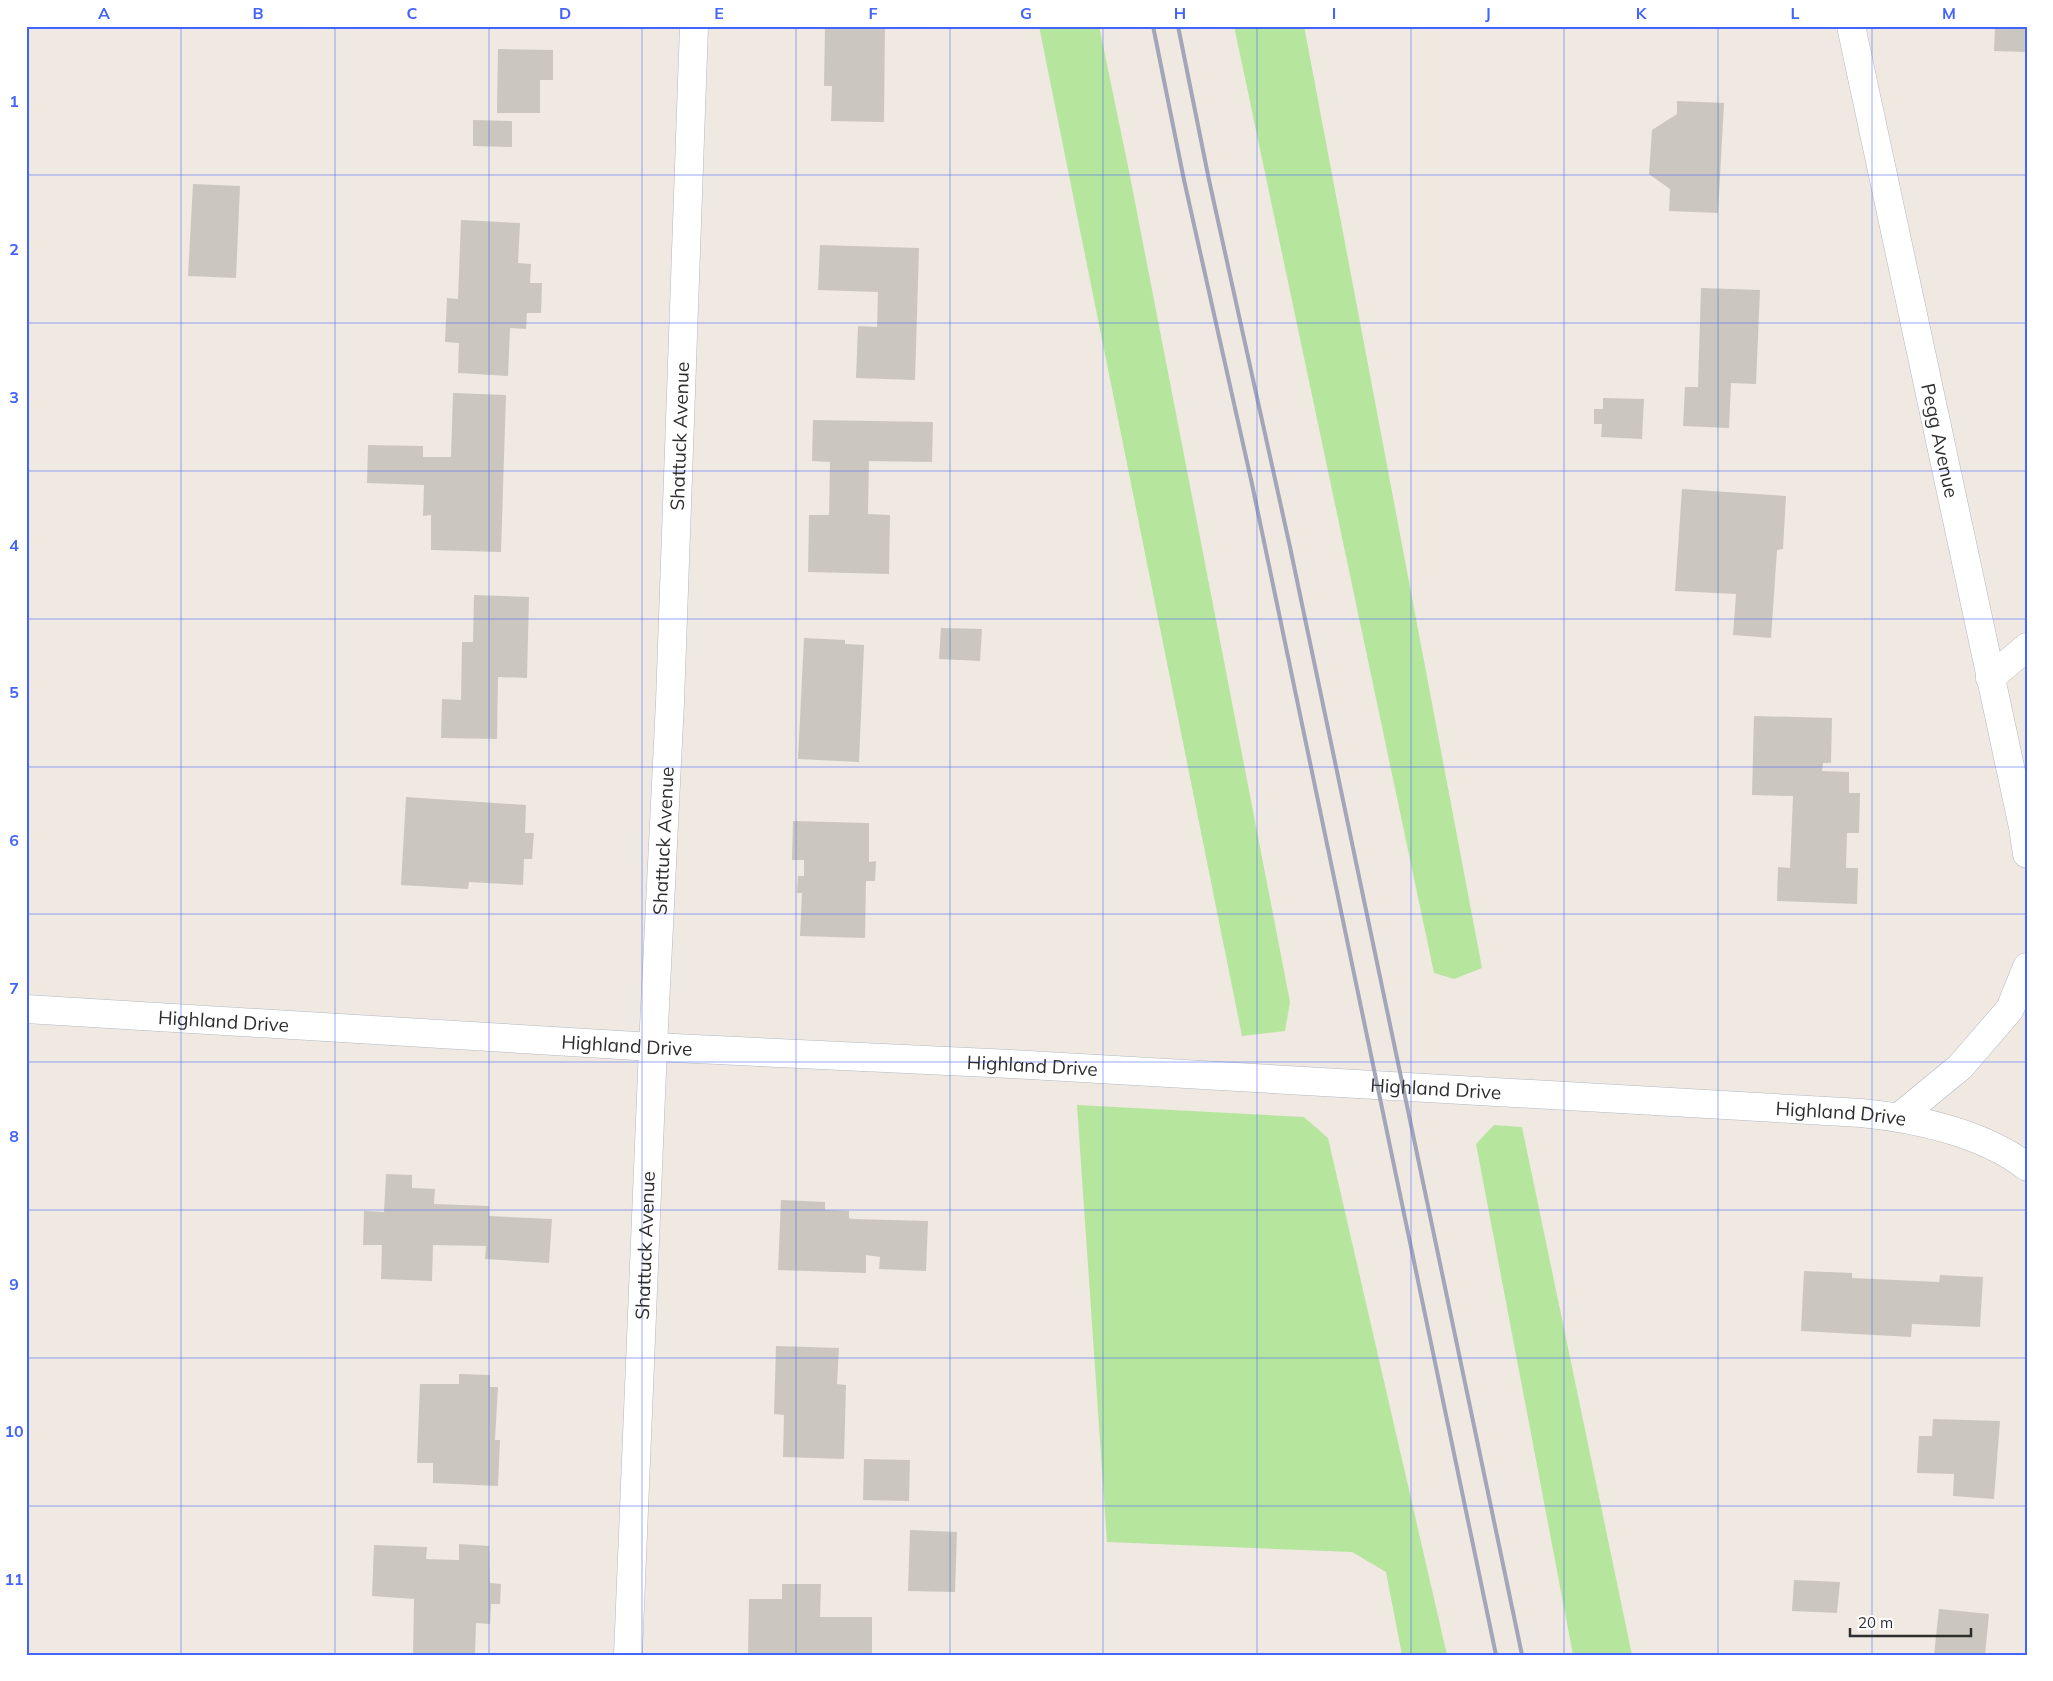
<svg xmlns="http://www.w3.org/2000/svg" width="2053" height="1681" font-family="Mulish,sans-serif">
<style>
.green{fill:#b6e59e}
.building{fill:#cbc7bf}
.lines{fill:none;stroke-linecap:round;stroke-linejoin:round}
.street-casing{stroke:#b4b7c1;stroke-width:29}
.secondary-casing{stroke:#b4b7c1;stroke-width:29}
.street{stroke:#fff;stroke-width:28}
.secondary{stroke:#fff;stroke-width:28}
.rail{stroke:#a3a6b8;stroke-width:4}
.grid{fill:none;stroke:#4264fb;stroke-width:1;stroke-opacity:0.55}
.labels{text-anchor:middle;stroke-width:4;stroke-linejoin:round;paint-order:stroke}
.street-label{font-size:19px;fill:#2e2e2e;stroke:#fff}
.neatline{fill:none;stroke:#4264fb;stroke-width:2}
.grid-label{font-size:16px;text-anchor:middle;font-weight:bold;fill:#4264fb}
</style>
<rect width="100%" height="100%" fill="#efe9e1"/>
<path class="green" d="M1039 26H1099L1129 171 1290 1002 1285 1031 1242 1036Z
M1234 26H1304L1482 968 1454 979 1434 973Z
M1077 1105 1304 1117 1328 1138 1447 1655H1402L1386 1572 1352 1552 1107 1542Z
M1494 1125 1522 1127 1632 1655H1573L1476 1144Z"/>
<path class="building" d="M825 26H885L884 122 831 121 832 86H824Z
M1995 26H2027V52L1994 51Z
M498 49 553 50V80H540V113H497Z
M1677 101 1724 103 1718 213 1669 211 1670 189 1649 174 1652 130 1677 114Z
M473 120 512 121V147L473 146Z
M193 184 240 186 236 278 188 276Z
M461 220 520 223 518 263 531 264 530 283H542L541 313H527L526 329 510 328 508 376 458 373 459 343 445 342 447 298 458 299Z
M820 245 919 248 915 380 856 378 858 326 877 327 878 292 818 290Z
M1701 288 1760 290 1756 384 1731 383 1729 428 1683 426 1685 387H1698Z
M453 393 506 395 501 552 431 550V515L423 516 424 485 367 483 368 445 423 446V457H451Z
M1603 398 1644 399 1642 439 1601 437 1602 424H1594V409H1603Z
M813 420 933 422 932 462 869 461 868 514 890 515 889 574 808 572 809 515H829L830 462 812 461Z
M1682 489 1786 496 1783 549 1777 550 1771 638 1733 635 1736 594 1675 591Z
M474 595 529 597 527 678 498 677 497 739 441 738 442 699 461 700 462 642H473Z
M941 628 982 629 980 661 939 659Z
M804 638 845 640V644L864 645 859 762 798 759Z
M1754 716 1832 718 1831 763H1823L1822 771 1849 772V793H1860L1859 833H1847L1846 868H1858L1857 904 1777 901 1778 867 1790 868 1793 796 1752 795Z
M406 797 526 805 525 833H534L532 859H524L523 885 469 882 468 889 401 885Z
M793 821 869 823V862L876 861 875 881H866L865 938 800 936 802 893H797L798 876H804V860H792Z
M386 1174 412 1175V1188L435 1189 434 1204 489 1206V1216L552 1219 549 1263 485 1259 486 1246 433 1245 432 1281 381 1279 382 1245H363L364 1211 384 1212Z
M781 1200 825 1202V1210L849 1211V1218L853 1219 928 1221 926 1271 879 1269 880 1257 866 1255V1273L778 1270Z
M1804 1271 1852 1273V1278L1939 1282 1940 1275 1983 1277 1980 1327 1912 1324 1911 1337 1801 1331Z
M776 1346 839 1348 837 1384 846 1385 844 1459 783 1457 784 1415 774 1414Z
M459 1374 490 1375V1387H498L495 1440H500L498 1486 433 1483V1463H417L420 1384H459Z
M1933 1419 2000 1421 1994 1499 1953 1496 1954 1474 1917 1473 1919 1436H1932Z
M864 1459 910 1460 909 1501 863 1500Z
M910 1530 957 1532 955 1592 908 1591Z
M459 1544 489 1546 490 1583 501 1584 500 1604H491L490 1624 476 1623 475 1655H413L414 1599 372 1596 374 1545 427 1547 426 1559 459 1560Z
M1794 1580 1840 1582 1837 1613 1792 1611Z
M782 1584H821L820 1617H872V1655H748L749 1599H782Z
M1939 1609 1989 1614 1985 1655H1934Z"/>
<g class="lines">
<defs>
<g id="street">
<path id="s1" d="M1851 26 2023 827 2027 854"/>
<path d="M1990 678 2027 647"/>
<path d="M1899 1117 1960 1067 2010 1009 2027 967"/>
<path id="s2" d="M628 1655 653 1047 670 702 694 26"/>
</g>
<g id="secondary">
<path id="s3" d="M26 1009 653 1047 1011 1064 1861 1113C1914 1118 1984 1133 2027 1167"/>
</g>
</defs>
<use href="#street" class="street-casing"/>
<use href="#secondary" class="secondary-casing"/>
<use href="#street" class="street"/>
<use href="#secondary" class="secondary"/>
<path class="rail" d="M1153 26 1184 180 1252 484 1496 1655
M1178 26 1209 180 1290 547 1522 1655"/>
</g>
<path class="grid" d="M181 26V1655M335 26V1655M489 26V1655M642 26V1655M796 26V1655M950 26V1655M1103 26V1655M1257 26V1655M1411 26V1655M1564 26V1655M1718 26V1655M1872 26V1655M26 175H2027M26 323H2027M26 471H2027M26 619H2027M26 767H2027M26 914H2027M26 1062H2027M26 1210H2027M26 1358H2027M26 1506H2027"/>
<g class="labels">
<g class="street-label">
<text dy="7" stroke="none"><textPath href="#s2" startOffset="1220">Shattuck Avenue</textPath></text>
<text dy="7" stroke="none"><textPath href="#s1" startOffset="424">Pegg Avenue</textPath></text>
<text dy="7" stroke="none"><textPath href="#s2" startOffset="815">Shattuck Avenue</textPath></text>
<text dy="7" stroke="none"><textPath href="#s3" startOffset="198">Highland Drive</textPath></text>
<text dy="7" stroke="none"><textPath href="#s3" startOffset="602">Highland Drive</textPath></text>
<text dy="7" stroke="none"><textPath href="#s3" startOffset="1008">Highland Drive</textPath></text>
<text dy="7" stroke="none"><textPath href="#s3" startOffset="1412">Highland Drive</textPath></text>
<text dy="7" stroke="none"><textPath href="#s3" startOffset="1818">Highland Drive</textPath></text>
<text dy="7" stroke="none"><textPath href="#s2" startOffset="410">Shattuck Avenue</textPath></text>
</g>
</g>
<rect width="2053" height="1681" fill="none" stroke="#ffffff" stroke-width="55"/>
<path d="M1850 1628v8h121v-8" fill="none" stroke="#2e2e2e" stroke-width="2.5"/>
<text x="1858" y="1628" font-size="15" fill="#2e2e2e" stroke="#ffffff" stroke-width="4" paint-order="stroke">20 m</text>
<rect x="28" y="28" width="1998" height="1626" class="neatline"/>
<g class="grid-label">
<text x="104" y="19">A</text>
<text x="258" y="19">B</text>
<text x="412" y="19">C</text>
<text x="565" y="19">D</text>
<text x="719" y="19">E</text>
<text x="873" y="19">F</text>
<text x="1026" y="19">G</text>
<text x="1180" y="19">H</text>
<text x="1334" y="19">I</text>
<text x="1488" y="19">J</text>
<text x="1641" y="19">K</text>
<text x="1795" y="19">L</text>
<text x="1949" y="19">M</text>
<text x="14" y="107">1</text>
<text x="14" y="255">2</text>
<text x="14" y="403">3</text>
<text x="14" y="551">4</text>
<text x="14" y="698">5</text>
<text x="14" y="846">6</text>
<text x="14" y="994">7</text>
<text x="14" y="1142">8</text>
<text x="14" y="1290">9</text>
<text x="14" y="1437">10</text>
<text x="14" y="1585">11</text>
</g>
</svg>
